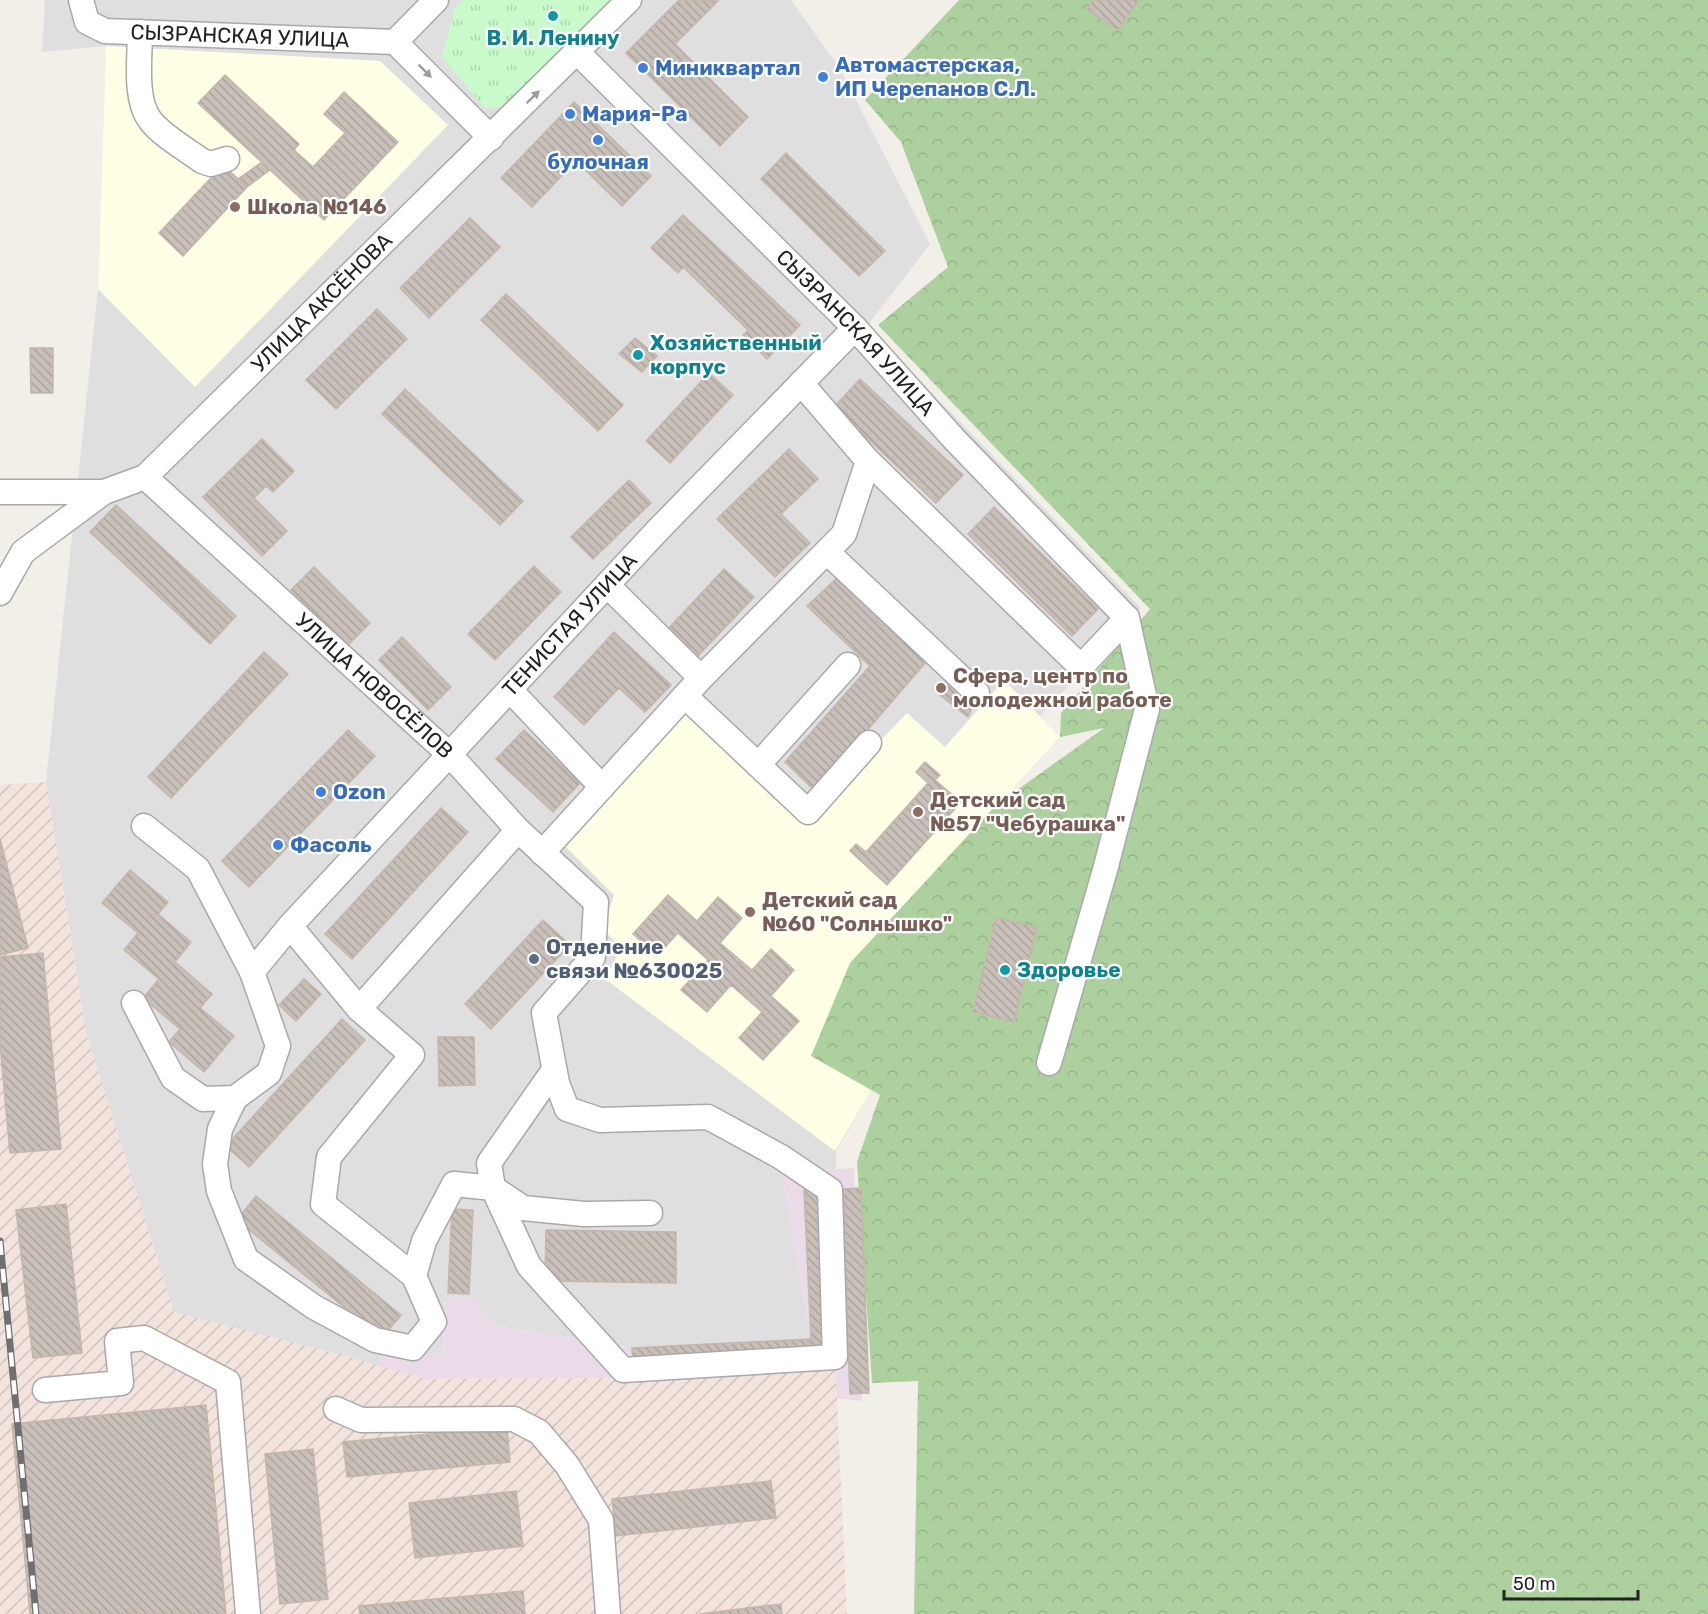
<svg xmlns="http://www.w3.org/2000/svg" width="1708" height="1614" font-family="Rubik,sans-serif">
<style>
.residential{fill:#e0dfdf}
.industrial{fill:#ebdbe8}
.education{fill:#ffffe5}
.military{fill:url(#military-furrows)}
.forest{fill:url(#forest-crowns)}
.park{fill:url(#park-tufts)}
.building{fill:url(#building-back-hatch);stroke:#c4b6ab;stroke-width:1.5}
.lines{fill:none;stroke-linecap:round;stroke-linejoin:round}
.minor-casing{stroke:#a9a9a9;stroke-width:27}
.minor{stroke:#fff;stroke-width:24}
.rail-casing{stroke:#707070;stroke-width:7}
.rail{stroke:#fff;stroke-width:4.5;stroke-dasharray:14;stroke-linecap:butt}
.oneway{fill:#9c9c9c}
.culture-dot{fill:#0f9aa8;stroke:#fff;stroke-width:2}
.shop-dot{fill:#3f7fe0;stroke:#fff;stroke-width:2}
.education-dot{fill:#8d6e63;stroke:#fff;stroke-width:2}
.service-dot{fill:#5c6f8a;stroke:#fff;stroke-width:2}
.labels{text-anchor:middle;stroke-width:4.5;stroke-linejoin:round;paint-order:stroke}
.street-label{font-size:21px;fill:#222;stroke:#fff}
.culture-label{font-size:21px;font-weight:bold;fill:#0d838f;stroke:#fff;text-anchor:start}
.shop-label{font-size:21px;font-weight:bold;fill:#366cbe;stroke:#fff;text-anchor:start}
.education-label{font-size:21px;font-weight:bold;fill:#785e54;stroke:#fff;text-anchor:start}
.service-label{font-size:21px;font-weight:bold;fill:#4e5e75;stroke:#fff;text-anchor:start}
</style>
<defs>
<pattern id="military-furrows" width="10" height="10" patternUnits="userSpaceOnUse" patternTransform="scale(1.5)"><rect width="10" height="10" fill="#f3e3dd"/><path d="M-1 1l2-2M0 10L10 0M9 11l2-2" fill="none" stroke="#d0c2bd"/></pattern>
<pattern id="forest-crowns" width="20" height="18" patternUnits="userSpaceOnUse" patternTransform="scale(1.5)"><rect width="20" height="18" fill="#add19e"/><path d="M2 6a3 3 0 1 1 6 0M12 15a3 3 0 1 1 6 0" fill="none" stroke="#95b388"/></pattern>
<pattern id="park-tufts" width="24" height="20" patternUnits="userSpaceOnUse" patternTransform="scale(1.5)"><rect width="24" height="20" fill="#c8facc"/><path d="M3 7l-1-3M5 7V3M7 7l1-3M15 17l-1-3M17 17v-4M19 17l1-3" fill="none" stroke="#acd6af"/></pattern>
<pattern id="building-back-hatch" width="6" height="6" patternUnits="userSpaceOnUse" patternTransform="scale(1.5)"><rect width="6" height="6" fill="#c7bfb8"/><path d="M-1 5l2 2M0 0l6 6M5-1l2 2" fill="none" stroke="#aba49e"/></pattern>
</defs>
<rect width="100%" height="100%" fill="#f2efe9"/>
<path class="residential" d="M45 0H791L839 67 930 244 867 326 1141 608 1040 716 1060 737 1013 788 1028 804 904 1037 836 1151V1169L782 1173 811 1339 632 1348 492 1325 474 1299 445 1298 443 1356 384 1349 377 1366 174 1312 86 1033 46 782 98 289 106 46 42 52Z"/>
<path class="industrial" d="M854 1168 862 1401 836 1398 835 1360 621 1378 424 1379 377 1366 384 1349 443 1355 445 1297 474 1299 492 1325 632 1348 811 1339 782 1173Z"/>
<path class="education" d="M106 46 380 61 448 125 195 387 98 289Z
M1004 680 1060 737 1013 788 1028 804 904 1037 835 1151 605 979 621 948 603 929 614 895 560 841 682 703 806 819 907 713 945 747Z"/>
<path class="military" d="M46 782 86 1033 174 1312 343 1355 424 1379 621 1378 835 1359 847 1614H0V785Z"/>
<path class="forest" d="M959 0H1708V1614H914L918 1381 872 1383 857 1162 880 1095 811 1056 850 963 996 805 1104 728 1060 737 1061 713 1150 609 878 325 948 267 901 142 865 100Z"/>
<path class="park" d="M463 0H615L508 107 485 108 442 57 455 8Z"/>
<path class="building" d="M679 0 718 1 675 44 748 117 720 146 626 53Z
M1093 0H1137L1138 1 1118 30 1087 9Z
M225 75 299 144 294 150 313 167 345 133 324 114 344 92 398 142 324 220 198 103Z
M574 102 651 176 622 206 576 161 532 207 501 178Z
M786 153 885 251 859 276 761 179Z
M262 162 270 170 247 187 238 179Z
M223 165 247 187 183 256 159 233Z
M683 215 800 325 767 359 743 335 748 330 683 267 678 273 651 248Z
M470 218 500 247 429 318 400 288Z
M506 294 623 405 598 431 481 320Z
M377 309 407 339 336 409 306 380Z
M635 338 657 356 642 372 619 354Z
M30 348H53V393H31Z
M709 373 733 395 670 463 646 441Z
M860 379 963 475 936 503 834 407Z
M405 389 523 501 500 525 382 414Z
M262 439 294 471 273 492 266 486 254 498 287 531 262 556 203 497Z
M789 449 818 479 781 514 810 543 775 577 717 519Z
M629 480 651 503 593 559 571 537Z
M116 505 236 616 210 644 90 532Z
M994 507 1098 609 1072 636 968 534Z
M534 566 561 592 495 660 468 634Z
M314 567 370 623 347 646 291 590Z
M724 569 754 597 696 658 666 631Z
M838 577 926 662 815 791 785 762 870 666 807 606Z
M614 632 671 685 645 712 619 688 584 725 554 697Z
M402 637 451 687 428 710 379 660Z
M264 652 288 674 171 798 148 777Z
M947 680 975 700 968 717 935 691Z
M348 730 375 756 249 887 222 861Z
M524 730 580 783 553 812 496 759Z
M925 762 940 775 935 780 961 802 887 885 850 851 856 844 866 852 928 783 916 772Z
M441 808 468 832 352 959 325 934Z
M0 839 28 948 0 955Z
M130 870 168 902 158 914 191 942 175 962 212 994 200 1008 234 1036 204 1072 169 1042 180 1029 143 998 159 979 124 950 138 933 102 903Z
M668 895 697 921 718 897 742 918 720 943 752 970 771 949 794 970 771 996 799 1021 763 1060 739 1038 762 1012 731 985 707 1012 681 990 708 960 678 933 657 956 633 934Z
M996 918 1037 927 1014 1022 973 1012Z
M543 920 570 945 491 1029 465 1004Z
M43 953 61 1149 10 1153 0 1044V957Z
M304 979 321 994 296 1021 279 1005Z
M342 1019 365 1040 249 1167 226 1146Z
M438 1037H474L475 1085 439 1086Z
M861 1188 869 1393 850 1394 842 1189Z
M820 1189 828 1355 633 1365 632 1348 811 1339 804 1190Z
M256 1196 401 1315 382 1338 237 1220Z
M66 1204 82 1353 33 1358 16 1210Z
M452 1209 473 1210 469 1294 448 1293Z
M546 1230 676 1232V1283L545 1281Z
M206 1405 226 1614H30L12 1424Z
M507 1427 510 1462 347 1477 343 1442Z
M313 1449 328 1599 280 1604 265 1454Z
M771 1481 776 1518 616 1536 612 1499Z
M516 1491 523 1546 415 1558 409 1503Z
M523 1591 525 1614H360L359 1606Z
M781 1604 782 1614H699Z"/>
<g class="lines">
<defs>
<g id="minor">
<path id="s1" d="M81 0 87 22 105 31 395 42"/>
<path d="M436 0 395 42 491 138"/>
<path d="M140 32C140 57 134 99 150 120 162 136 186 149 202 161L211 164 227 159"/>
<path id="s2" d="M578 53 855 328 954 439 1127 618"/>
<path d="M868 461 1081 667 1127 618"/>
<path id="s3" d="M145 477 450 755 518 830 596 902 593 957 544 1013 557 1083 567 1109 600 1120 708 1117 781 1157 830 1190 835 1357 623 1370 529 1266 493 1188 454 1184 424 1241 414 1276 323 1204 329 1157 412 1055 359 1009 290 926 252 972"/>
<path id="s4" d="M0 492H104L145 477 629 0"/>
<path d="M827 552 977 693"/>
<path d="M0 593 23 552 104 492"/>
<path d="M701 678 844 534 868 461 801 383"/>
<path d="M510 690 602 787"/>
<path d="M685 696 808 812 869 743"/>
<path d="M758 765 848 665"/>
<path d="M542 853 701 678 607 585"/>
<path id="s5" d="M290 926 657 531 855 328"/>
<path d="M134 1003 173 1078 203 1099 235 1098 269 1073 278 1046 252 972 198 869 144 826"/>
<path d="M359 1009 518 830"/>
<path d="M1049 1063 1105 870 1147 709 1127 618"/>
<path d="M554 1070 489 1163 493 1188 523 1208 584 1214 650 1213"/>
<path d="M235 1098 220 1129 215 1164 219 1191 246 1259 314 1307 375 1340 413 1348 434 1322 414 1276"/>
<path d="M45 1390 121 1383 117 1341 144 1338 228 1382 248 1614"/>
<path d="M336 1409 361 1420 514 1419 539 1432 567 1465 601 1520 608 1614"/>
</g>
</defs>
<use href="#minor" class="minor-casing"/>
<use href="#minor" class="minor"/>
<defs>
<path id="rail" d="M0 1241 36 1614"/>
</defs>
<use href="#rail" class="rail-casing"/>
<use href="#rail" class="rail"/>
</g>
<defs><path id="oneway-solid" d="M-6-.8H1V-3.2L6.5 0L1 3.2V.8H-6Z" transform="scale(1.5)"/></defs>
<g class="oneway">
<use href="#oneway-solid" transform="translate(425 71) rotate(45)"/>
<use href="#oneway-solid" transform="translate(533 97) rotate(-44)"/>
</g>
<g class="culture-dot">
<circle cx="553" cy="16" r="6"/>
<circle cx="638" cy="355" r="6"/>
<circle cx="1005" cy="970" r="6"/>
</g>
<g class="shop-dot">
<circle cx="643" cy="68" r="6"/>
<circle cx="823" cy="77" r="6"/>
<circle cx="570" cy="114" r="6"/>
<circle cx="598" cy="140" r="6"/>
<circle cx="321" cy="792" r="6"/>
<circle cx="278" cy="845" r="6"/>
</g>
<g class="education-dot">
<circle cx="235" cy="207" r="6"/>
<circle cx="941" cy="688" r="6"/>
<circle cx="918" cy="812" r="6"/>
<circle cx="750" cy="912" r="6"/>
</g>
<circle class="service-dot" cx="534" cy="959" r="6"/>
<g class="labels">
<g class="street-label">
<text dy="7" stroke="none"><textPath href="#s1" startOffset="178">СЫЗРАНСКАЯ УЛИЦА</textPath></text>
<text dy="7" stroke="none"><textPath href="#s4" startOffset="396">УЛИЦА АКСЁНОВА</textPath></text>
<text dy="7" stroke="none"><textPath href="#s2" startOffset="394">СЫЗРАНСКАЯ УЛИЦА</textPath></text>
<text dy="7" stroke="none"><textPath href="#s5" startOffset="411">ТЕНИСТАЯ УЛИЦА</textPath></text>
<text dy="7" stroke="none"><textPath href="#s3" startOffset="310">УЛИЦА НОВОСЁЛОВ</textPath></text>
</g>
<g class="culture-label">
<text x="553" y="45" text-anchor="middle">В. И. Ленину</text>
<text x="650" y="350">Хозяйственный<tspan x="650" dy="24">корпус</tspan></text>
<text x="1017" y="977">Здоровье</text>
</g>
<g class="shop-label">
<text x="835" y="72">Автомастерская,<tspan x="835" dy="24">ИП Черепанов С.Л.</tspan></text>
<text x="655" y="75">Миниквартал</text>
<text x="582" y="121">Мария-Ра</text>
<text x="598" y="169" text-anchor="middle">булочная</text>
<text x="333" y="799">Ozon</text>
<text x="290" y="852">Фасоль</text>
</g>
<g class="education-label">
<text x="247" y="214">Школа №146</text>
<text x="953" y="683">Сфера, центр по<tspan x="953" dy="24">молодежной работе</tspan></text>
<text x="930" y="807">Детский сад<tspan x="930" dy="24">№57 "Чебурашка"</tspan></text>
<text x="762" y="907">Детский сад<tspan x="762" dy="24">№60 "Солнышко"</tspan></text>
</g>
<g class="service-label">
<text x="546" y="954">Отделение<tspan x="546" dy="24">связи №630025</tspan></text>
</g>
</g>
<path d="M1504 1590v9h134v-9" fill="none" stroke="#222222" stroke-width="3"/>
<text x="1513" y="1590" font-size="18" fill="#222222" stroke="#ffffff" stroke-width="4.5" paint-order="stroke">50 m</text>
</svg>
